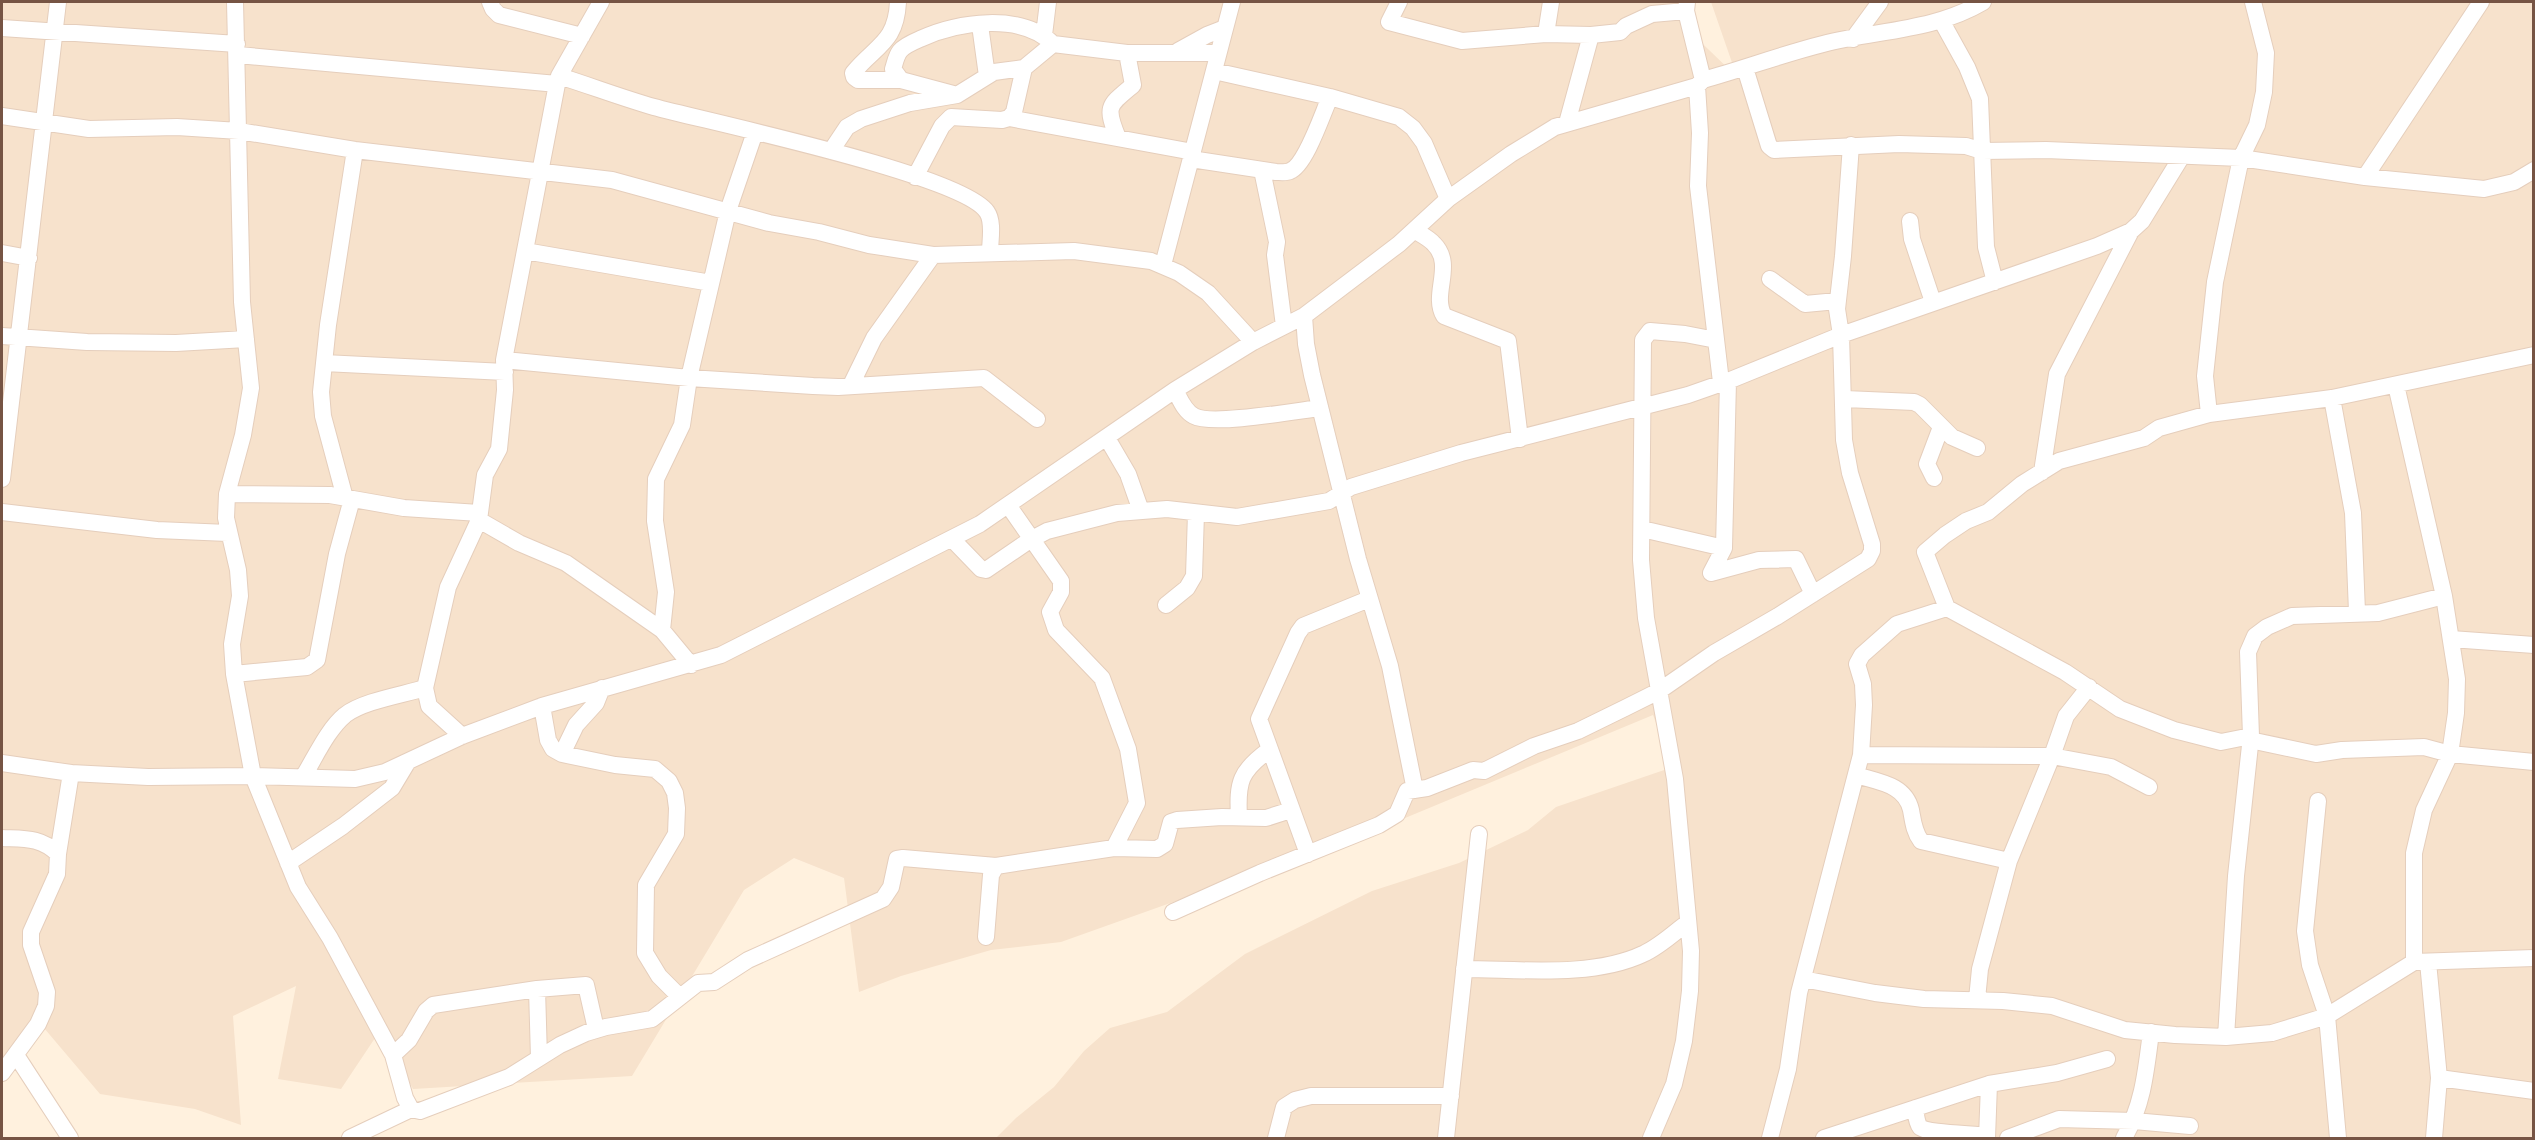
<svg xmlns="http://www.w3.org/2000/svg" width="2535" height="1140" font-family="Ubuntu,sans-serif">
<style>
.residential{fill:#f7e2cc}
.lines{fill:none;stroke-linecap:round;stroke-linejoin:round}
.minor-casing{stroke:#e5cebc;stroke-width:18}
.minor{stroke:#fff;stroke-width:16}
</style>
<rect width="100%" height="100%" fill="#fff1de"/>
<path class="residential" d="M2 2H1684L1680 22 1737 77 1711 2H2533V1138H996L1016 1118 1054 1087 1084 1051 1110 1028 1167 1012 1245 954 1372 891 1459 863 1528 830 1556 807 1673 767 1653 715 1381 828 1061 942 991 950 901 976 859 992 844 878 794 858 744 890 632 1076 413 1089 381 1029 341 1089 278 1079 296 986 233 1016 241 1125 195 1109 100 1094 44 1028 2 1080Z"/>
<g class="lines">
<defs>
<path id="minor" d="M235 2 242 302 251 388 243 435 227 494 226 518 238 570 240 596 232 644 234 674 253 776 298 887 330 938 393 1055 405 1098 411 1109 420 1111 509 1077 560 1045 586 1033 606 1027 652 1019 698 983 714 982 748 960 883 899 891 887 897 859 903 858 996 866
M490 2 493 9 499 15 582 36
M898 2C896 43 876 45 853 73L854 77 858 80H901
M1399 2 1389 22 1462 41 1546 34 1591 35
M1687 2 1686 11 1703 80
M1941 20 1967 67 1980 99 1986 247 1995 282
M980 25 987 76
M2 28 237 44
M1546 34 1551 2
M1044 35 1048 2
M1853 39 1880 2
M1178 51 1207 35 1225 28
M238 55 557 84
M1745 68 1769 146 1774 150 1899 144 1966 146 1982 151 2046 150 2241 158 2365 177 2484 189 2514 182 2534 170
M1214 71 1330 97 1399 117 1413 128 1424 143 1448 199
M559 76C591 86 622 98 654 107 709 122 963 175 987 212 994 222 990 241 990 252
M1697 86 1700 133 1698 186 1721 382
M957 95 901 80 893 69C895 63 896 56 900 51 904 46 913 42 920 39 957 22 1021 12 1053 44
M2 116 89 129 177 127 239 131 355 150 612 180 769 223 819 232 869 245 933 255 1074 251 1151 261 1179 273 1208 293 1253 342
M1009 118 1014 112 1024 68 1053 44 1127 53H1218
M1567 123 1591 35 1620 32 1626 26 1652 14 1686 11
M1118 138C1105 106 1108 106 1133 85L1127 53
M831 151 847 127 861 119 910 103 957 95 994 72 1024 68
M1191 159 1276 172C1280 172 1286 173 1290 171 1306 165 1323 112 1330 97
M1262 170 1277 242 1275 255 1284 326
M915 177 942 126 951 117 1002 120 1009 118 1193 152
M2365 177 2481 2
M1910 221 1912 239 1933 302
M1414 230C1420 234 1429 238 1434 244 1455 265 1431 294 1444 316L1508 341 1520 439
M525 251 711 283
M2 253 29 258
M1163 265 1232 2
M1770 279 1805 304 1837 301
M1304 316 1306 344 1312 375 1358 559 1390 666 1415 790
M2 336 87 342 176 343 246 339
M504 360 689 378 813 386 838 387 984 378 1037 419
M324 363 505 372
M1728 381 1724 548 1711 573 1759 560 1796 559 1813 594
M851 385 874 338 933 255
M2396 385 2444 596 2457 679 2456 713 2450 754 2424 810 2414 853V962
M1175 390C1180 399 1184 411 1194 416 1212 426 1296 411 1320 408
M2332 398 2353 513 2357 612
M1845 399 1914 402 1920 405 1952 437 1977 448
M2209 414 2205 376 2215 282 2241 158 2257 125 2264 92 2266 53 2253 2
M1107 438 1128 474 1141 511
M2042 472 2057 374 2131 231
M1934 478 1927 464 1941 427
M2 479 58 2
M227 494 330 495 404 508 479 513
M345 498 323 416 321 392 328 325 355 150
M1008 505 1061 581V592L1050 612 1056 630 1102 678 1128 749 1137 803 1114 848
M2 512 157 530 228 533
M479 520 519 543 566 563 662 630 691 665
M1642 529 1724 548
M952 539 981 569 986 570 1030 540 1047 531 1117 513 1167 509 1237 517 1329 501 1351 487 1461 453 1688 395 1728 381 1841 335 2097 246 2131 231 2142 221 2182 156
M1166 605 1187 588 1194 576 1196 513
M662 630 666 592 655 521 656 479 682 425 689 378 728 211 755 132
M2451 639 2534 645
M234 674 307 667 317 660 337 554 352 499
M542 706 548 740 553 749 562 754 615 765 655 769 669 781 675 793 677 808 676 834 646 885 645 953 659 976 680 997
M462 736 429 706 425 688 448 587 479 520 485 475 499 449 505 390 504 360 557 84 559 76 601 2
M2251 736 2221 742 2174 730 2120 709 2065 672 1947 608 1925 552 1945 535 1966 521 1988 512 2022 484 2059 461 2144 438 2159 428 2209 414 2332 398 2534 355
M2246 737 2250 740 2316 754 2342 750 2424 747 2450 754 2534 762
M562 754 576 725 596 703 602 688
M1861 755 2052 756 2111 767 2149 787
M2 763 71 773 148 777 253 776 355 779 385 772 462 736 542 706 721 655 980 524 1175 390 1253 342 1304 316 1399 244 1448 199 1511 154 1555 127 1697 86 1703 80C1743 69 1783 54 1823 44 1877 30 1934 31 1983 2
M1856 775C1878 782 1905 784 1911 810 1913 821 1914 832 1921 841L2009 861
M303 777C315 758 327 730 345 715 363 701 402 695 425 688
M2318 801 2305 931 2310 965 2327 1016 2338 1138
M1239 817C1237 782 1240 771 1269 750
M2 838C24 839 41 837 58 854
M1308 854 1259 719 1298 633 1303 626 1369 599
M288 863 343 826 392 788 407 763
M1173 912 1260 873 1379 825 1397 814 1407 791 1427 788 1473 770 1484 771 1534 746 1578 731 1625 708 1659 691 1714 653 1778 616 1868 559 1872 551V544L1850 473 1844 440 1841 335 1837 309 1843 256 1851 145
M986 937 991 875 996 866 1114 848 1157 849 1165 844 1171 822 1177 820 1222 817 1266 818 1291 810
M2428 962 2439 1078 2434 1138
M1464 969C1519 969 1592 978 1643 954 1659 947 1674 933 1688 922
M1803 979 1875 993 1924 999 2003 1001 2052 1006 2125 1030 2175 1035 2226 1037 2272 1033 2327 1016 2414 962 2534 958
M537 989 539 1058
M1977 999 1980 969 2009 861 2052 756 2066 716 2089 687
M2226 1037 2236 876 2251 736 2248 652 2255 636 2267 627 2292 616 2378 613 2444 596
M16 1055 70 1138
M393 1055 409 1040 426 1011 433 1005 537 989 586 985 596 1029
M2 1073 38 1024 46 1006 47 992 31 945V932L57 874 58 854 71 773
M2439 1078 2534 1091
M1915 1108C1916 1113 1916 1122 1920 1127 1924 1133 1975 1134 1987 1136
M350 1138 411 1109
M1276 1138 1284 1107 1295 1100 1311 1096H1451
M1446 1138 1479 834
M1651 1138 1674 1084 1684 1041 1690 991 1691 951 1675 779 1646 618 1641 560 1643 340 1650 331 1685 334 1716 340
M1770 1138 1788 1069 1799 993 1861 755 1864 705 1863 684 1857 664 1862 655 1897 624 1947 608
M1824 1138 1989 1084 2057 1073 2107 1059
M1987 1138 1989 1084
M2008 1138 2059 1119 2134 1121 2190 1126
M2124 1138C2143 1105 2146 1071 2151 1032"/>
</defs>
<use href="#minor" class="minor-casing"/>
<use href="#minor" class="minor"/>
</g>
<rect width="2535" height="1140" fill="none" stroke="#765444" stroke-width="6"/>
</svg>
